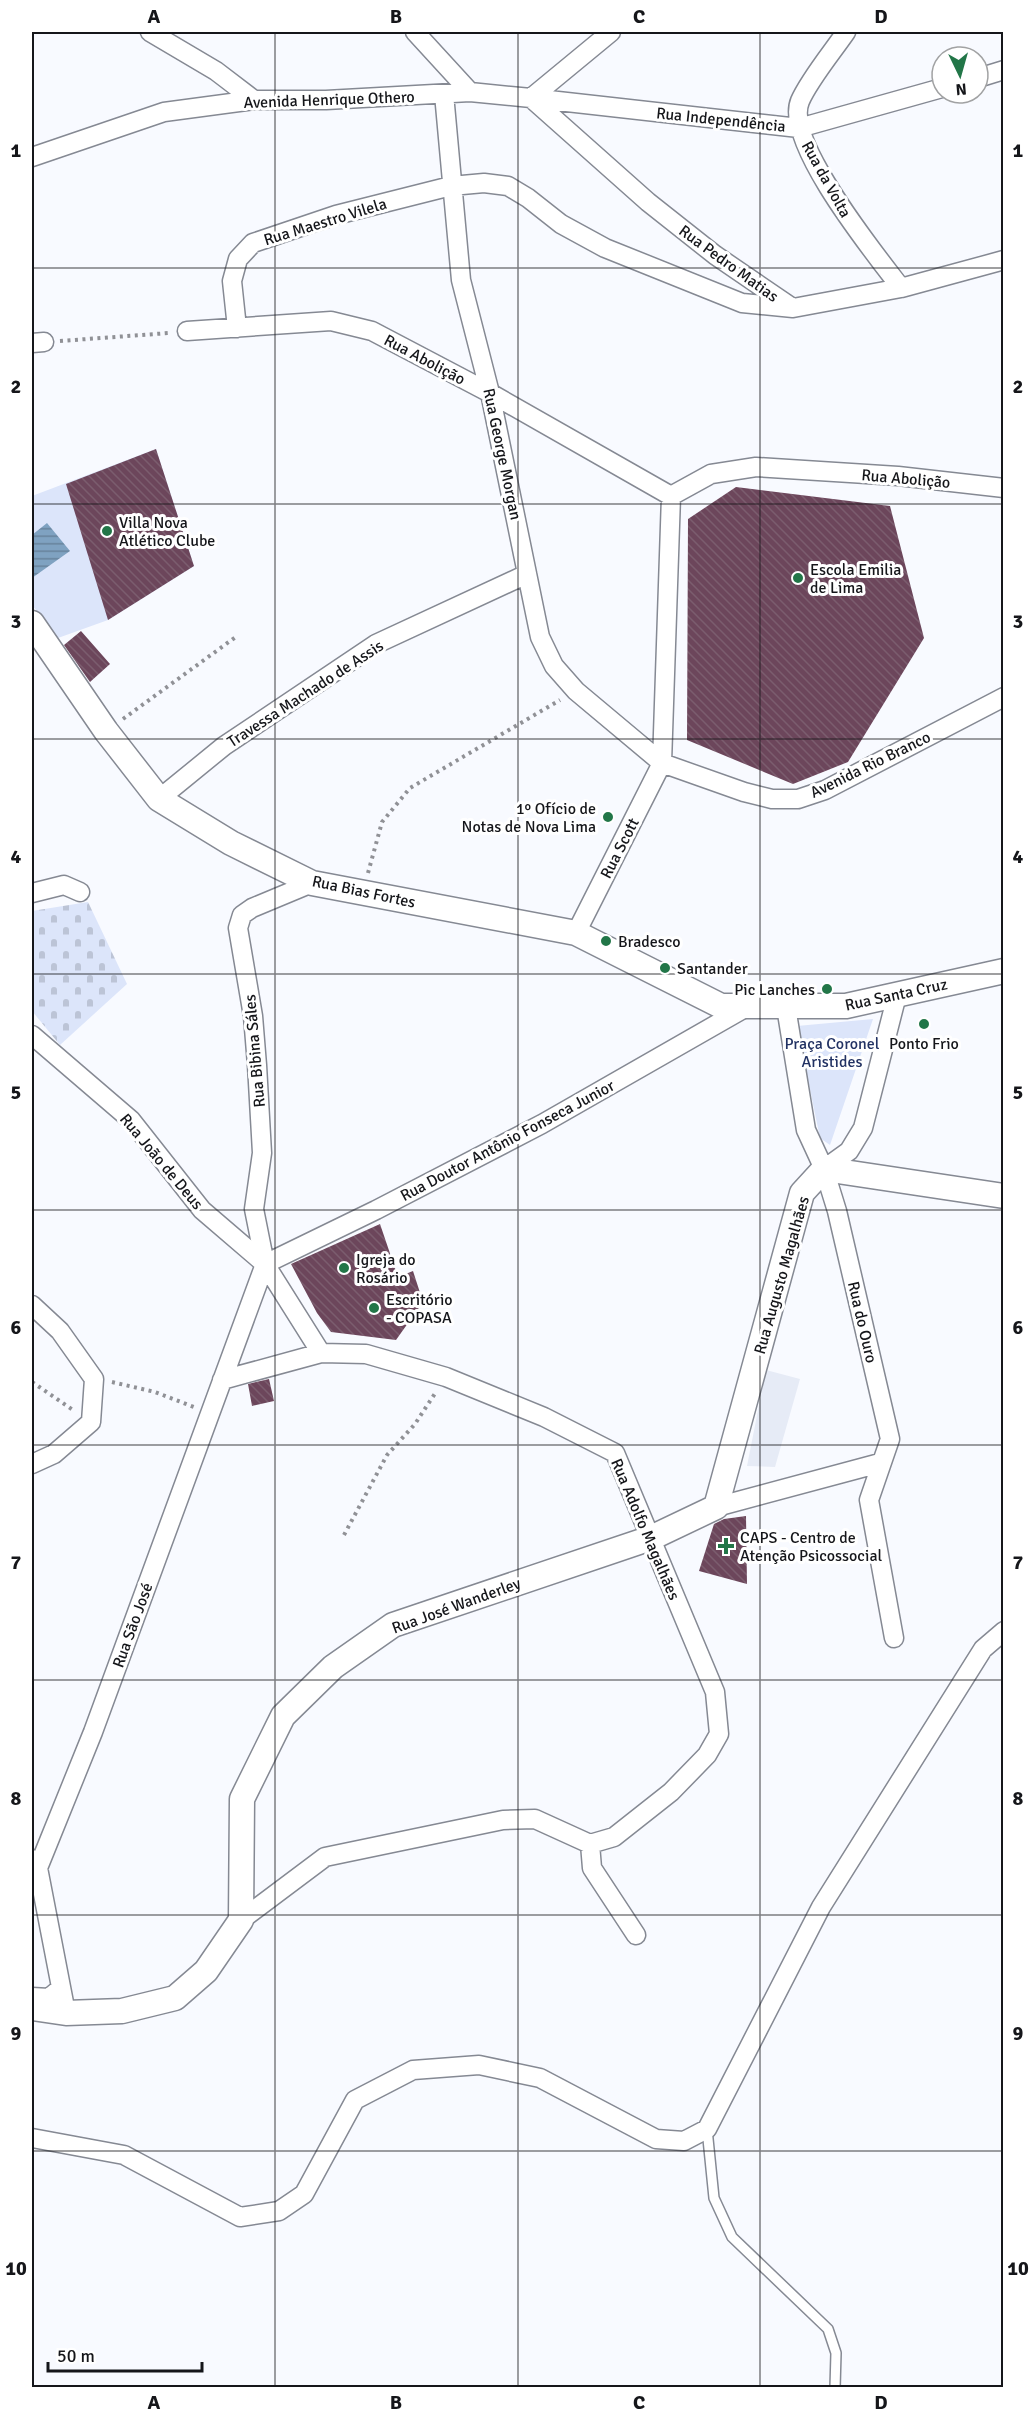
<svg xmlns="http://www.w3.org/2000/svg" width="1035" height="2419" font-family="Signika,sans-serif">
<style>
.built{fill:#e6ebf6}
.cemetery{fill:url(#cemetery-stones)}
.park{fill:#dce5fa}
.water{fill:url(#water-rules)}
.building{fill:url(#building-back-hatch)}
.lines{fill:none;stroke-linecap:round;stroke-linejoin:round}
.lane-casing{stroke:#858993;stroke-width:12}
.street-casing{stroke:#858993;stroke-width:21}
.secondary-casing{stroke:#858993;stroke-width:27}
.path{stroke:#909196;stroke-width:4;stroke-dasharray:3 4.5;stroke-linecap:butt}
.lane{stroke:#fff;stroke-width:9}
.street{stroke:#fff;stroke-width:18}
.secondary{stroke:#fff;stroke-width:24}
.grid{fill:none;stroke:#15161a;stroke-width:1.5;stroke-opacity:0.55}
.poi-dot{fill:#227648;stroke:#fff;stroke-width:2}
.labels{text-anchor:middle;stroke-width:6;stroke-linejoin:round;paint-order:stroke}
.street-label{font-size:16px;fill:#15161a;stroke:#fff}
.poi-label{font-size:16px;fill:#15161a;stroke:#fff;text-anchor:start}
.park-label{font-size:16px;fill:#223263;stroke:#fff}
.neatline{fill:none;stroke:#15161a;stroke-width:2}
.grid-label{font-size:20px;text-anchor:middle;font-weight:bold;fill:#15161a}
</style>
<defs>
<pattern id="cemetery-stones" width="16" height="16" patternUnits="userSpaceOnUse" patternTransform="scale(1.5)"><rect width="16" height="16" fill="#dce5fa"/><path d="M2 7V4a2 2 0 0 1 4 0v3zM10 15v-3a2 2 0 0 1 4 0v3z" fill="#bcc4d6"/></pattern>
<pattern id="water-rules" width="6" height="5" patternUnits="userSpaceOnUse" patternTransform="scale(1.5)"><rect width="6" height="5" fill="#7fa2c1"/><path d="M0 2.5h6" fill="none" stroke="#67839c"/></pattern>
<pattern id="building-back-hatch" width="6" height="6" patternUnits="userSpaceOnUse" patternTransform="scale(1.5)"><rect width="6" height="6" fill="#6c465b"/><path d="M-1 5l2 2M0 0l6 6M5-1l2 2" fill="none" stroke="#7b5d6e"/></pattern>
</defs>
<rect width="100%" height="100%" fill="#f8faff"/>
<path class="built" d="M766 1370 800 1379 775 1467 747 1466Z"/>
<path class="cemetery" d="M88 902 127 984 60 1045 32 1011V911Z"/>
<path class="park" d="M156 449 194 566 108 620 58 638 32 605V496Z
M873 1019 830 1145 820 1138 797 1026Z"/>
<path class="water" d="M47 523 70 551 32 578V535Z"/>
<path class="building" d="M156 449 194 566 108 620 66 484Z
M736 487 890 506 924 638 848 762 793 784 687 740 688 519Z
M81 631 110 664 90 682 64 645Z
M380 1224 398 1277 413 1271 423 1302 396 1340 331 1332 317 1313 291 1264Z
M269 1379 274 1401 252 1406 248 1384Z
M746 1516 747 1584 699 1571 714 1524 724 1519Z"/>
<g class="lines">
<defs>
<path id="lane" d="M707 2129 714 2198 732 2237 828 2329 836 2353 835 2388"/>
<path id="street" d="M150 32 216 71 254 100
M415 32 470 92
M846 32C833 51 809 80 800 101 783 141 876 255 901 288
M978 78 1004 70
M444 94 461 280 490 393 540 637 554 666 576 691 662 763 744 792 772 799H798L825 790 1004 697
M531 98 799 128 942 88
M531 98 648 202 715 255 791 307
M32 157 164 112 254 100H326L470 92 531 98 611 32
M237 328 232 281 238 259 253 243 336 215 451 186 484 183 508 186 528 198 561 224 605 248 742 303 793 308 901 288 1004 260
M187 331 331 321 372 331 490 393 671 496
M32 343 44 342
M159 799 224 746 376 644 527 574
M32 893 64 885 80 892
M576 933 662 763 671 496 711 474 756 467 898 476 1004 488
M786 1007 806 1130 824 1169 837 1211 890 1439 869 1500 894 1638
M32 1035 131 1120 202 1210 265 1264 321 1353
M824 1169 849 1151 863 1128 897 995
M265 1264 376 1210 542 1124 745 1008
M265 1264 254 1209 262 1153 257 1065 253 1016 238 928 242 915 252 908 312 883
M32 1305 60 1331 94 1379 91 1422 54 1454 32 1464
M222 1380 321 1353 366 1354 446 1377 544 1417 615 1453 715 1692 719 1734 707 1755 671 1792 614 1837 590 1844
M716 1507 880 1463
M32 1859 38 1868 66 2013
M38 1868 93 1732 265 1264
M241 1920 325 1857 503 1820 535 1819 590 1844 592 1868 636 1935
M32 1997 49 1998 61 1988
M32 2138 124 2155 240 2217 279 2211 304 2194 355 2100 413 2070 479 2065 540 2078 656 2139 684 2141 707 2129 821 1907 983 1649 1004 1631"/>
<path id="secondary" d="M32 623 106 731 159 799 231 843 312 883 576 933 721 1006H846L1004 971
M32 2008 66 2013 122 2011 175 1998 206 1971 241 1920 242 1799 283 1716 333 1667 393 1625 651 1538 716 1507 802 1193 824 1169 1004 1196"/>
</defs>
<use href="#lane" class="lane-casing"/>
<use href="#street" class="street-casing"/>
<use href="#secondary" class="secondary-casing"/>
<path class="path" d="M60 341 169 333
M123 719 237 636
M368 873 382 822 410 788 560 700
M32 1382 73 1410
M112 1382 155 1392 194 1407
M344 1535 387 1455 415 1424 436 1392"/>
<use href="#lane" class="lane"/>
<use href="#street" class="street"/>
<use href="#secondary" class="secondary"/>
</g>
<path class="grid" d="M275 32V2388M518 32V2388M760 32V2388M32 268H1004M32 504H1004M32 739H1004M32 974H1004M32 1210H1004M32 1445H1004M32 1680H1004M32 1915H1004M32 2151H1004"/>
<g class="poi-dot">
<circle cx="107" cy="531" r="6"/>
<circle cx="798" cy="578" r="6"/>
<circle cx="608" cy="817" r="6"/>
<circle cx="606" cy="941" r="6"/>
<circle cx="665" cy="968" r="6"/>
<circle cx="827" cy="989" r="6"/>
<circle cx="924" cy="1024" r="6"/>
<circle cx="344" cy="1268" r="6"/>
<circle cx="374" cy="1308" r="6"/>
<path d="M723 1537h6v6h6v6h-6v6h-6v-6h-6v-6h6z"/>
</g>
<g class="labels">
<g class="street-label">
<text transform="translate(329 99) rotate(-2)" y="6">Avenida Henrique Othero</text>
<text transform="translate(721 119) rotate(6)" y="6">Rua Independência</text>
<text transform="translate(827 179) rotate(61)" y="6">Rua da Volta</text>
<text transform="translate(325 221) rotate(-17)" y="6">Rua Maestro Vilela</text>
<text transform="translate(729 263) rotate(36)" y="6">Rua Pedro Matias</text>
<text transform="translate(425 359) rotate(28)" y="6">Rua Abolição</text>
<text transform="translate(503 454) rotate(78)" y="6">Rua George Morgan</text>
<text transform="translate(906 478) rotate(5)" y="6">Rua Abolição</text>
<text transform="translate(305 693) rotate(-33)" y="6">Travessa Machado de Assis</text>
<text transform="translate(870 764) rotate(-26)" y="6">Avenida Rio Branco</text>
<text transform="translate(619 848) rotate(-63)" y="6">Rua Scott</text>
<text transform="translate(364 891) rotate(12)" y="6">Rua Bias Fortes</text>
<text transform="translate(896 994) rotate(-12)" y="6">Rua Santa Cruz</text>
<text transform="translate(254 1051) rotate(-95)" y="6">Rua Bibina Sáles</text>
<text transform="translate(507 1140) rotate(-28)" y="6">Rua Doutor Antônio Fonseca Junior</text>
<text transform="translate(162 1161) rotate(50)" y="6">Rua João de Deus</text>
<text transform="translate(781 1275) rotate(-74)" y="6">Rua Augusto Magalhães</text>
<text transform="translate(863 1322) rotate(77)" y="6">Rua do Ouro</text>
<text transform="translate(646 1529) rotate(67)" y="6">Rua Adolfo Magalhães</text>
<text transform="translate(456 1605) rotate(-20)" y="6">Rua José Wanderley</text>
<text transform="translate(132 1625) rotate(-70)" y="6">Rua São José</text>
</g>
<g class="poi-label">
<text x="119" y="528">Villa Nova<tspan x="119" dy="18">Atlético Clube</tspan></text>
<text x="810" y="575">Escola Emilia<tspan x="810" dy="18">de Lima</tspan></text>
<text x="596" y="814" text-anchor="end">1º Ofício de<tspan x="596" dy="18">Notas de Nova Lima</tspan></text>
<text x="618" y="947">Bradesco</text>
<text x="677" y="974">Santander</text>
<text x="815" y="995" text-anchor="end">Pic Lanches</text>
<text x="924" y="1049" text-anchor="middle">Ponto Frio</text>
<text x="356" y="1265">Igreja do<tspan x="356" dy="18">Rosário</tspan></text>
<text x="386" y="1305">Escritório<tspan x="386" dy="18">- COPASA</tspan></text>
<text x="740" y="1543">CAPS - Centro de<tspan x="740" dy="18">Atenção Psicossocial</tspan></text>
</g>
<g class="park-label">
<text x="832" y="1049">Praça Coronel<tspan x="832" dy="18">Aristides</tspan></text>
</g>
</g>
<rect width="1035" height="2419" fill="none" stroke="#ffffff" stroke-width="66"/>
<g transform="translate(960 75) rotate(175)"><circle r="28" fill="#ffffff" stroke="#a1a2a3" stroke-width="1.5"/>
<path d="M0-4.5L10 22L0 15L-10 22Z" fill="#227648"/>
<text y="-9" font-size="16" font-weight="bold" text-anchor="middle" fill="#15161a">N</text>
</g>
<path d="M48 2362v9h154v-9" fill="none" stroke="#15161a" stroke-width="3"/>
<text x="57" y="2362" font-size="18" fill="#15161a" stroke="#ffffff" stroke-width="4.5" paint-order="stroke">50 m</text>
<rect x="33" y="33" width="969" height="2353" class="neatline"/>
<g class="grid-label">
<text x="154" y="23">A</text>
<text x="396" y="23">B</text>
<text x="639" y="23">C</text>
<text x="881" y="23">D</text>
<text x="16" y="157">1</text>
<text x="1018" y="157">1</text>
<text x="16" y="393">2</text>
<text x="1018" y="393">2</text>
<text x="16" y="628">3</text>
<text x="1018" y="628">3</text>
<text x="16" y="863">4</text>
<text x="1018" y="863">4</text>
<text x="16" y="1099">5</text>
<text x="1018" y="1099">5</text>
<text x="16" y="1334">6</text>
<text x="1018" y="1334">6</text>
<text x="16" y="1569">7</text>
<text x="1018" y="1569">7</text>
<text x="16" y="1805">8</text>
<text x="1018" y="1805">8</text>
<text x="16" y="2040">9</text>
<text x="1018" y="2040">9</text>
<text x="16" y="2275">10</text>
<text x="1018" y="2275">10</text>
<text x="154" y="2409">A</text>
<text x="396" y="2409">B</text>
<text x="639" y="2409">C</text>
<text x="881" y="2409">D</text>
</g>
</svg>
